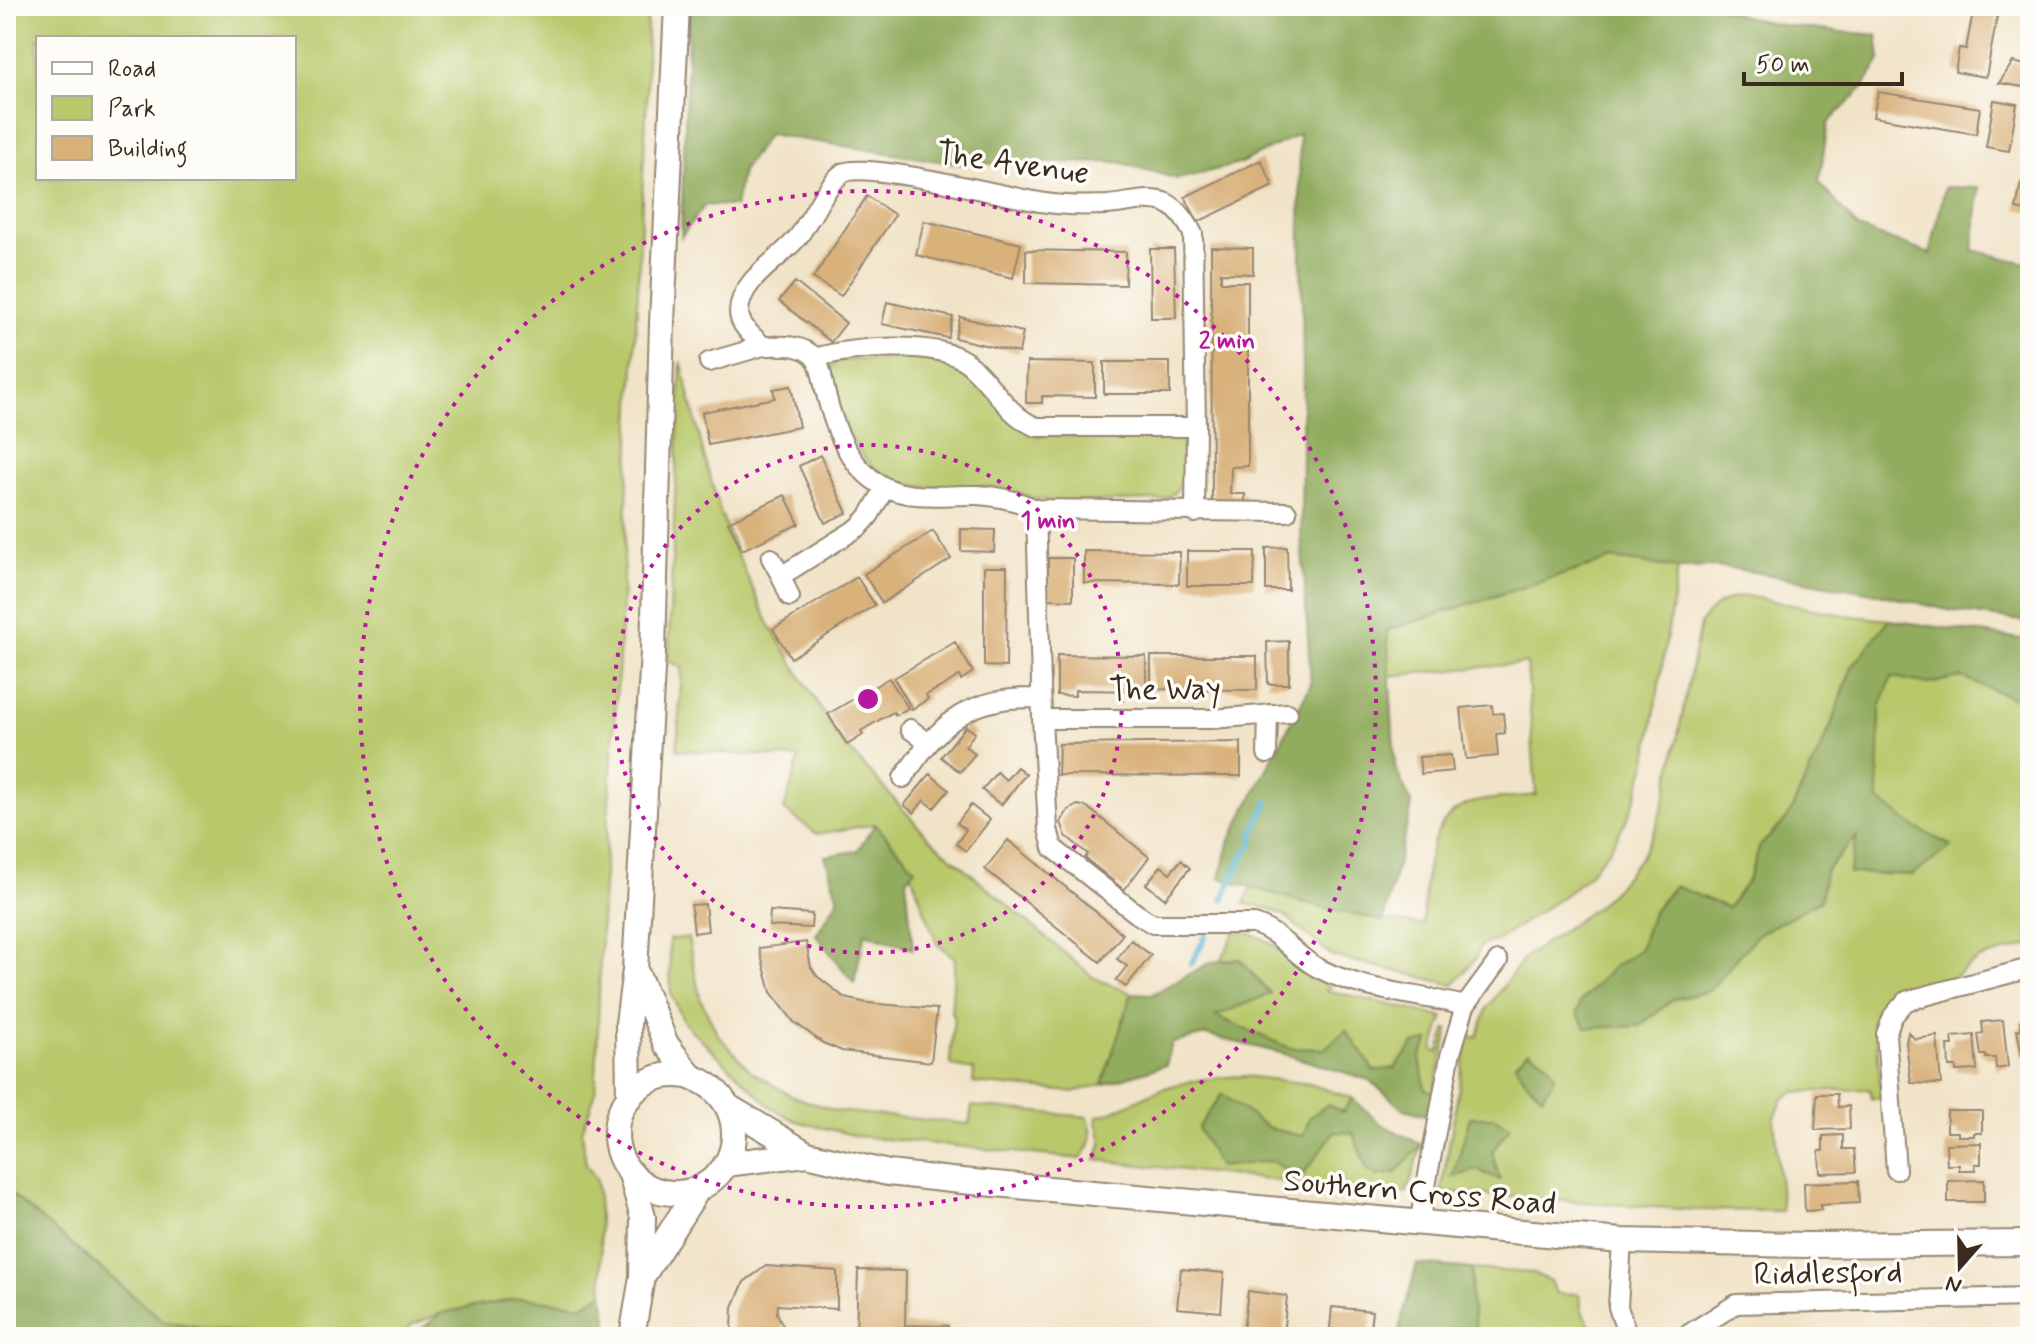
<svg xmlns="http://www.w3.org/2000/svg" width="2036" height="1343" font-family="Mynerve,sans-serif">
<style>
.green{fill:#b8c86a;stroke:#7a7944;stroke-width:2;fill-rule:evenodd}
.forest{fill:#92ac5e;stroke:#666b3e;stroke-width:2}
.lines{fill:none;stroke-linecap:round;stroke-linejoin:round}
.stream{stroke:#50b3ce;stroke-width:6}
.building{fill:#d9b17a}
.minor-casing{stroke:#968672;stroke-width:22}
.secondary-casing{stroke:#968672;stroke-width:28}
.minor{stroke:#fff;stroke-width:18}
.secondary{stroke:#fff;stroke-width:24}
.ring{fill:none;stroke:#b5179e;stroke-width:4;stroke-dasharray:4 8}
.labels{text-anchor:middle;stroke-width:7;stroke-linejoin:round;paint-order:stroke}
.street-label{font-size:32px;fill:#3b2a1e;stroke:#fdfcf7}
.centre{fill:#b5179e;stroke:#fdfcf7;stroke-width:4}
.ring-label{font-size:24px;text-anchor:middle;font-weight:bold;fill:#b5179e;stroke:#fdfcf7;stroke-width:7;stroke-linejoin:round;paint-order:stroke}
</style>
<rect width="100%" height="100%" fill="#fdfcf7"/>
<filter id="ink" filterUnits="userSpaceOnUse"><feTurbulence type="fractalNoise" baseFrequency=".0125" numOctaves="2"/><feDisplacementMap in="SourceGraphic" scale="16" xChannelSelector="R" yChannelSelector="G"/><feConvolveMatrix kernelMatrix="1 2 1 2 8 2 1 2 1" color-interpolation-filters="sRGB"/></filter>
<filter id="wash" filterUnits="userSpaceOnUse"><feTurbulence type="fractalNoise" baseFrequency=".006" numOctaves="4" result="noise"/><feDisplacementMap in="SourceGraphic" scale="32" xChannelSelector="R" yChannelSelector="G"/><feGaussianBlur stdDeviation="1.8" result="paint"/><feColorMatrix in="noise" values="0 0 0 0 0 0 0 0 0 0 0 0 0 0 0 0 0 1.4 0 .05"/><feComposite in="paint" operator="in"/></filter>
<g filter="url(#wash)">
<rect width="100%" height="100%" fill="#f1e3c7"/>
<path class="green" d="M6 6H647V95L635 346 619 660 602 902 597 1057 595 1094 582 1132 586 1164 597 1180 603 1293 583 1305 521 1298 442 1313 411 1325 402 1337H263L164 1321 6 1190ZM38 38H294V178H38Z
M907 357 956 364 965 370 1037 436 1180 435C1200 450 1186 494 1161 500 1122 500 1082 504 1044 500 1027 499 1014 488 997 487 974 485 951 488 929 487 860 485 845 430 829 374L830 368 838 361Z
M681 360 706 464 721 514 736 552 768 622 838 737 929 838 1094 978 1132 993 1102 1085 1072 1092 973 1083 974 1070 952 1066 950 1061 954 1014 951 1013 955 958 937 944 911 873 915 869 875 824 817 834 784 810 799 758 677 750 682 667 668 661Z
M1612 559 1678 568 1647 760 1638 792 1627 819 1610 849 1589 874 1566 894 1498 940 1480 946 1476 958 1454 985 1332 956 1284 915 1267 908 1244 904 1251 887C1308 904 1364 919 1423 925 1425 887 1423 820 1468 804 1488 797 1515 798 1536 795L1527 663 1389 676 1386 631Z
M1746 596 1845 615 1889 620 1852 667 1829 731 1787 819 1760 846 1748 880 1727 908 1674 886 1652 913 1640 949 1612 968 1639 1026 1674 999 1709 991 1877 706 1891 674 1961 673 2030 692V945L1979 959 1951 979 1921 983 1902 992 1883 1011 1876 1026 1881 1097 1872 1099 1870 1089 1794 1092 1783 1099 1774 1119 1782 1211 1695 1210 1441 1192 1468 1035 1477 1038 1487 1008 1525 957 1595 908 1616 888 1641 857 1656 828 1667 791 1700 624C1712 606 1724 598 1746 596Z
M1235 931C1281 935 1291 971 1331 986L1326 990 1443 1017 1433 1051 1439 1053 1446 1029 1449 1030 1434 1092 1276 1048 1214 1015 1270 993 1240 959 1221 961Z
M688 938 700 998 718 1035 751 1071 792 1096 836 1111 969 1124 972 1106 1088 1117C1094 1136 1093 1143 1081 1159L857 1136 796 1121 772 1108 685 1024 671 994 669 939Z
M1244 1076 1310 1084 1352 1098 1334 1131 1353 1133 1367 1168 1395 1173 1422 1145 1407 1192 1401 1194 1376 1192 1096 1160 1102 1142 1096 1117C1122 1110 1143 1095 1168 1087 1192 1080 1218 1077 1244 1076Z
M1472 1269 1533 1273 1550 1281 1556 1293 1579 1294 1582 1311 1597 1337H1477L1471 1301Z"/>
<path class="forest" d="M689 6H1716C1767 28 1823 30 1877 35L1880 60 1863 88 1828 123 1819 182 1858 228 1930 254 1945 187 1979 188 1973 250 2030 264V622L1948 610 1879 594 1724 567 1678 568 1612 559 1387 630 1395 767 1412 805 1383 921 1305 903 1220 878 1230 840 1311 684 1301 533 1303 369 1299 134 1239 164 1178 179 1119 162 958 164 768 134 742 171 735 206 705 205 681 237Z
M1889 620 2030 640V699L2018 700 1961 677 1929 684 1892 677 1880 707 1878 799 1916 828 1952 846 1913 875 1849 873 1857 836 1825 872 1821 900 1758 934 1709 991 1674 999 1639 1026 1586 1028 1577 1013 1580 1002 1612 968 1640 949 1652 913 1675 886 1728 908 1748 880 1760 846 1787 819 1829 731 1852 667Z
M875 824 915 868 906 880 913 949 865 933 854 983 816 935 838 899 825 856 857 851Z
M1239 959 1270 994 1215 1016 1290 1048 1324 1049 1346 1030C1355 1045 1367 1055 1373 1071L1395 1068 1414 1044 1429 1041 1420 1057 1425 1089 1434 1092 1430 1112 1426 1115 1404 1109 1369 1080 1285 1054 1206 1035 1172 1043 1166 1065 1102 1085 1132 993 1153 994 1211 962Z
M1529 1051 1547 1062 1555 1076 1543 1097 1526 1081 1515 1064Z
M1222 1094 1268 1128 1303 1136 1310 1117 1327 1105 1343 1112 1352 1098 1381 1124 1422 1145 1395 1173 1378 1176 1367 1169 1353 1133 1334 1132 1301 1178 1271 1161 1219 1167 1198 1128Z
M1470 1117H1493L1510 1127 1492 1152 1500 1180 1478 1170 1453 1177Z
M6 1190 164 1321 264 1337H6Z
M1417 1264 1472 1269 1471 1301 1477 1337H1397Z
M603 1293 610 1337H411L442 1313 521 1298 583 1305Z"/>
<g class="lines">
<path class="stream" d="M1223 900 1243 855 1251 847 1254 831 1268 802
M1191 964 1206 936"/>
</g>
<g id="blocks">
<path class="building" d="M1974 6H1999L1986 77 1955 72 1959 48 1966 49Z
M2013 62 2030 66V88L1999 83Z
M1878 92 1980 108 1976 134 1873 117Z
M1994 100 2017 104 2009 151 1986 147Z
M1261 160 1273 186 1198 222 1185 197Z
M2021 183 2030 185V212L2016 209Z
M867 196 895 215 841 296 813 278Z
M924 221 1021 244 1013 278 916 255Z
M1211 247 1253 248V274L1221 273V282H1248V466L1231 467 1230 494H1245V505H1212Z
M1150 249H1174L1176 318H1151Z
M1026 250 1126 252 1125 285 1026 283Z
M795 282 846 323 831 342 779 301Z
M887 302 953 317 948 338 882 324Z
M960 317 1023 332 1019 353 955 338Z
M1027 362 1095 363V397L1042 396V403H1026Z
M1104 362H1170V394H1104Z
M791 386 799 427 708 445 702 412 775 398 773 389Z
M820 455 847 513 825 523 799 466Z
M785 495 799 524 742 550 728 522Z
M961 529 995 530 994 552 961 551Z
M933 531 951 559 882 603 864 574Z
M1287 547 1288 590H1266V548Z
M1084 551 1180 552 1179 584 1084 583Z
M1187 551H1255L1254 586H1187Z
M1048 558H1073V600L1048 599Z
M984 567H1007L1006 667 984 666Z
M857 577 875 605 791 658 773 629Z
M1289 641V684H1268L1267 642Z
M955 642 973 672 961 680 959 676 943 686 926 695 928 699 912 709 894 678Z
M1057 655 1146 656V691L1075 690V696L1057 695Z
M1151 656H1257V690L1151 689Z
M889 678 908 708 896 715 893 712 861 731 863 735 847 745 828 714Z
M1492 705 1493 714 1503 713 1505 733 1496 734 1498 756 1466 759 1461 708Z
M966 726 975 733 965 746 975 754 960 772 941 757Z
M1241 742V776L1058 775 1059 744Z
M1451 755 1453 771 1421 774 1419 757Z
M1017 767 1026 774 1001 805 982 790 997 772 1006 780Z
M930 774 949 790 934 808 924 800 914 813 904 805Z
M971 805 990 820 966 851 956 844 966 830 957 823Z
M1078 805 1087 807 1149 857 1124 890 1085 858 1088 854 1066 836 1061 822 1068 810Z
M1008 840 1123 934 1100 962 985 869Z
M1181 860 1190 868 1165 899 1146 884 1161 866 1170 873Z
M705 904 708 931 694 933 691 905Z
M770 911 812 914 811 928 769 926Z
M1131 940 1151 955 1126 987 1116 980 1127 966 1117 959Z
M806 942 811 967 817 976 845 998 867 1003 937 1009 931 1062 842 1051 823 1043 794 1022 771 992 759 948Z
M2003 1020 2008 1067 1996 1069 1995 1058H1986V1055H1981L1978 1034 1983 1033 1982 1022Z
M2030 1020V1055L2022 1056 2017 1030 2021 1029 2020 1021Z
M1908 1032 1915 1039 1937 1036 1941 1084 1911 1083 1906 1043Z
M1974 1035 1977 1070 1956 1071V1067H1949L1948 1045H1953L1952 1037Z
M1817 1094H1837L1838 1107 1849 1106 1850 1129 1815 1130Z
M1947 1111H1982V1133H1974V1136H1958V1132H1947Z
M1843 1135V1149H1854L1856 1172 1820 1173 1819 1151H1823V1136Z
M1981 1143V1164H1975L1976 1170H1959V1165H1947L1946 1144Z
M1984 1180V1202H1948V1181Z
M1858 1181 1859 1203 1820 1205 1821 1210 1805 1211 1804 1183Z
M766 1266 837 1271V1309L778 1305 777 1313 788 1337H735L732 1328 733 1307 744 1282Z
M1181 1269 1224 1273 1221 1312 1177 1308Z
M858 1270 906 1271 905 1325 948 1326 947 1337H856Z
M1248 1291 1287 1296 1283 1336 1243 1332Z
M1332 1307 1372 1311 1369 1337H1329Z"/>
</g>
</g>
<g filter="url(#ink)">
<use href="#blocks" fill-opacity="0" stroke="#968672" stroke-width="2"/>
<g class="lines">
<defs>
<path id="minor" d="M815 358C850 347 934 340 965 361 991 380 1007 417 1037 427H1196
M709 362 763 346
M1036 509C1018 501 998 496 977 495 937 494 898 504 866 474 844 454 833 423 826 394 823 383 822 367 815 358 803 343 780 346 763 346 754 337 739 326 739 312 740 279 780 260 798 237 803 231 806 223 811 217 817 206 832 179 843 173 865 161 1008 197 1040 202 1062 206 1084 206 1107 205 1150 201 1169 187 1193 234L1196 427 1195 513
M1287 512 1036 509 1042 719 1048 829 1053 848 1137 914 1153 924H1254C1281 932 1295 957 1320 969 1364 991 1417 994 1465 1006
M771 558 781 576
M790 597 781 576 859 527 869 516 885 488
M1042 719H1211L1288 713
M910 729 927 742
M1267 754 1268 714
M903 778C942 721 968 696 1041 698
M1896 1170 1886 1034 1893 1016 1906 1001 2030 968
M1419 1224 1450 1056 1465 1006 1498 961
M1622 1241 1618 1307 1628 1337
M1684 1337 1736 1304 2030 1297"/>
<path id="secondary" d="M638 976 666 1044 692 1078
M616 1134a59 59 0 1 1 118 0a59 59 0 1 1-118 0Z
M629 1098 628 1023 635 970 653 652 662 322 677 6
M727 1106 807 1154 888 1173 951 1180 1622 1241 1806 1245 2030 1243
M726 1164 807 1154
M631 1174 643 1217 642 1277 632 1337
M642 1277 698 1189"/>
</defs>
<use href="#minor" class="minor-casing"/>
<use href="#secondary" class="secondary-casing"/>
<use href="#minor" class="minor"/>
<use href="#secondary" class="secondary"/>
</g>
</g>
<g class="ring">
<circle cx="868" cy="699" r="254"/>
<circle cx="868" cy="699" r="508"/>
</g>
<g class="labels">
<g class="street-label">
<text transform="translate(1013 162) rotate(8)" y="11">The Avenue</text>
<text transform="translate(1165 688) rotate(-1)" y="11">The Way</text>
<text transform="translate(1420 1191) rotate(5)" y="11">Southern Cross Road</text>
<text transform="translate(1828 1272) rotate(-1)" y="11">Riddlesford</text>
</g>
</g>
<circle cx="868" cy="699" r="12" class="centre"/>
<g class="ring-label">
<text x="1227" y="348">2 min</text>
<text x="1048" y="528">1 min</text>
</g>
<rect width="2036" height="1343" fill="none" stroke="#fdfcf7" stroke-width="32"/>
<rect x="36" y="36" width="260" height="144" fill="#fdfcf7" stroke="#afa8a0" stroke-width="2"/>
<rect x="52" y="62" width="40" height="12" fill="#ffffff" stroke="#afa8a0" stroke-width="2"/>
<text x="108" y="76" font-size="24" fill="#3b2a1e">Road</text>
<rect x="52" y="96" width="40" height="24" fill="#b8c86a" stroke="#afa8a0" stroke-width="2"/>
<text x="108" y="116" font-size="24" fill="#3b2a1e">Park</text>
<rect x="52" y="136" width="40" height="24" fill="#d9b17a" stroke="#afa8a0" stroke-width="2"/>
<text x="108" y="156" font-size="24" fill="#3b2a1e">Building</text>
<g transform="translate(1960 1267) rotate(200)" stroke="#fdfcf7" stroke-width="6" paint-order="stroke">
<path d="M0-6L14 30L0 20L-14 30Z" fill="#3b2a1e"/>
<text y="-12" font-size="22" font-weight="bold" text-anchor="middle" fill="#3b2a1e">N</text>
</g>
<path d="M1744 72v12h158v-12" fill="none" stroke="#3b2a1e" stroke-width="4"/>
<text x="1756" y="72" font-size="24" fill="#3b2a1e" stroke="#fdfcf7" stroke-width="6" paint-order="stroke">50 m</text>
</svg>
